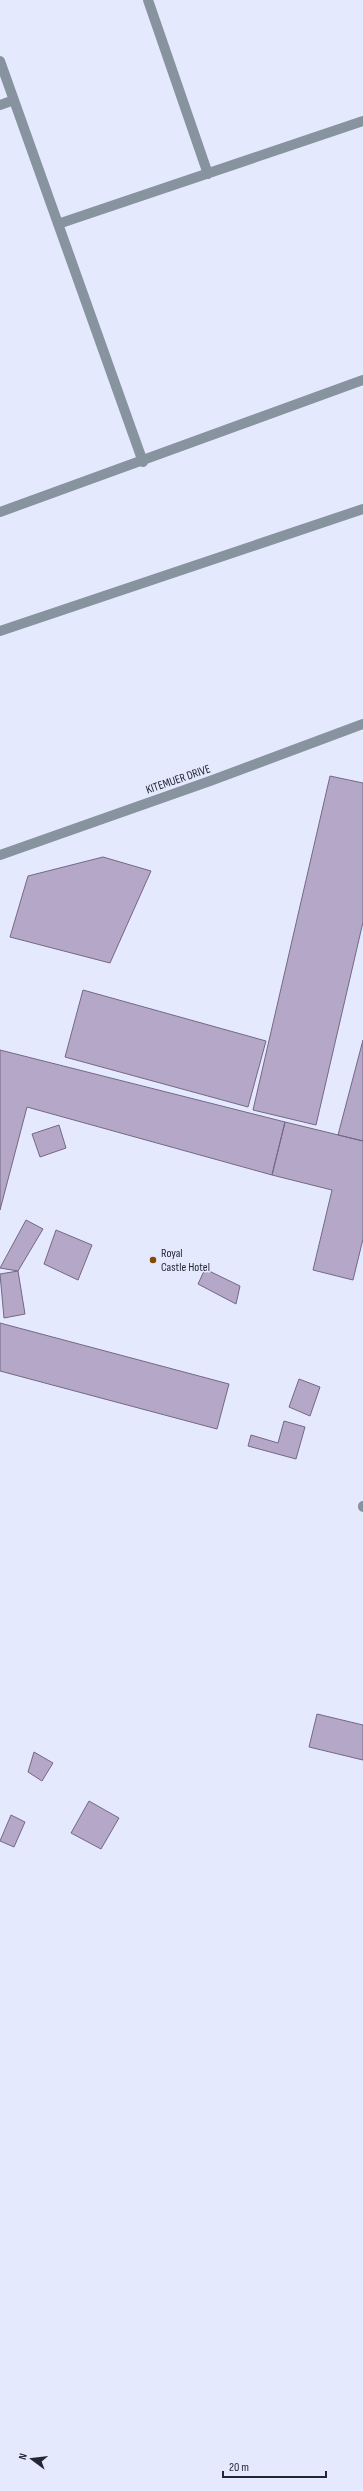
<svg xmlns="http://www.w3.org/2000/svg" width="363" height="2491" font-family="'Sofia Sans Condensed',sans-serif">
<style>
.building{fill:#b4a7c7;stroke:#746885}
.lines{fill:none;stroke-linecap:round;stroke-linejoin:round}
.service{stroke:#87939e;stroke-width:10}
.minor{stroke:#87939e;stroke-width:10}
.poi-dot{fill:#854a01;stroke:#e4e9fe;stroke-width:1.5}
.labels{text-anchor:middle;stroke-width:3;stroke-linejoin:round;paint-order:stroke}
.street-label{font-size:12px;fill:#242733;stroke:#e4e9fe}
.poi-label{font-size:12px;fill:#242733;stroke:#e4e9fe;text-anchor:start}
</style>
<rect width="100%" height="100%" fill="#e4e9fe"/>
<path class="building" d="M330 776 363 783V922L316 1125 253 1110Z
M103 857 151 871 110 963 10 937 28 876Z
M83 990 266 1041 248 1107 65 1057Z
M363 1040V1141L338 1135Z
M0 1050 285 1122 272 1175 27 1107 0 1210Z
M285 1122 363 1141V1239L353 1280 313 1270 332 1190 272 1175Z
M59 1125 66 1148 40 1157 32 1134Z
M26 1220 43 1229 18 1271 0 1268Z
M56 1230 92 1245 78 1280 44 1264Z
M205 1269 240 1286 236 1304 198 1284Z
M18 1271 25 1314 4 1318 0 1274Z
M0 1323 229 1384 217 1429 0 1371Z
M299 1379 320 1387 310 1416 289 1407Z
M284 1421 305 1427 296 1459 248 1446 251 1435 278 1443Z
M317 1714 363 1725V1760L309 1747Z
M34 1752 53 1763 42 1781 28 1772Z
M89 1801 119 1818 101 1849 71 1833Z
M11 1815 25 1822 14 1847 0 1841Z"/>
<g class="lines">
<path class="service" d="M148 0 208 174
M0 61 143 462
M0 105 14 100
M58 224 363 121
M0 512 363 380
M0 631 363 509"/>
<path class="minor" d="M0 855 210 781 363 724
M363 1506V1507"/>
</g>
<circle class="poi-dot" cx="153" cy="1260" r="4"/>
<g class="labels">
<g class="street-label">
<text transform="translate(178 779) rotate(-19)" y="4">KITEMUER DRIVE</text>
</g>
<g class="poi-label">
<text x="161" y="1257">Royal<tspan x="161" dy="14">Castle Hotel</tspan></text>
</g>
</g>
<g transform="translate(32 2459) rotate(285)" stroke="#e4e9fe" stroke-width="3" paint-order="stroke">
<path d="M0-3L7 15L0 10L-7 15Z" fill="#242733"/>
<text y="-6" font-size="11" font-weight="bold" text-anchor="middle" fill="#242733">N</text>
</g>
<path d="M223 2471v6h103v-6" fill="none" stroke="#242733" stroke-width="2"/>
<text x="229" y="2471" font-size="12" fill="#242733" stroke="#e4e9fe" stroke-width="3" paint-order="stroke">20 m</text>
</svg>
